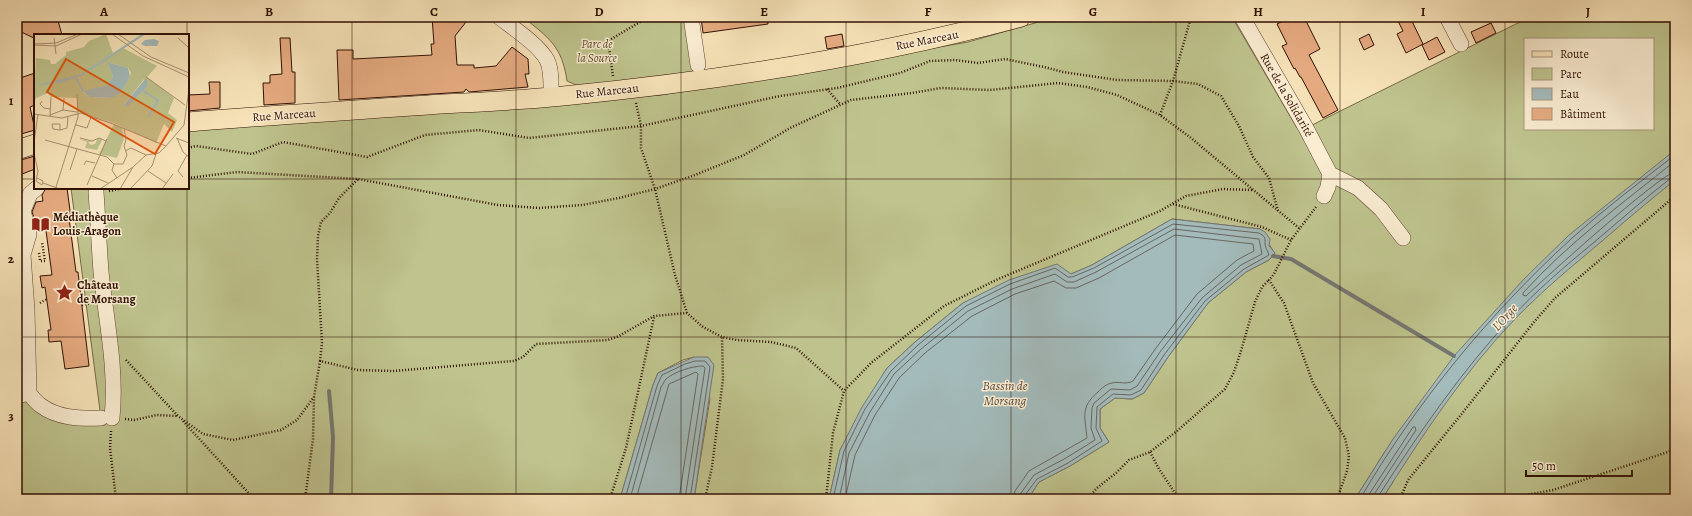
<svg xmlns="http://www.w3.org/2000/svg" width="1692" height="516" font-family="Alegreya,serif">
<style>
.green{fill:#bfc48e;stroke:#786a48;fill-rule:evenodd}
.water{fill:#a3bbbb;stroke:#757771}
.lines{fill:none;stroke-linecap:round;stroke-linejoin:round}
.shore{stroke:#6a665f;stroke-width:1}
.stream{stroke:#757771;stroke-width:4}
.building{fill:#e7ac82;stroke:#301003}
.minor-casing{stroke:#624531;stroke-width:16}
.major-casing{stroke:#301003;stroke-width:20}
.path{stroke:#301003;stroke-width:2.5;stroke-dasharray:1 2;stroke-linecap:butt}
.minor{stroke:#faedd2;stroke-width:15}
.major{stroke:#f8e4ba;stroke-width:19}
.grid{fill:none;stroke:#301003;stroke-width:1;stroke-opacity:0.55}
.labels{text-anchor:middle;stroke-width:3;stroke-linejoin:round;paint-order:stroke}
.street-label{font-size:12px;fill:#301003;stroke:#faedd2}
.park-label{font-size:12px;font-style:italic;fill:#624f34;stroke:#faedd2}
.poi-label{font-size:12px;font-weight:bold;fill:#301003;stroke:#faedd2;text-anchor:start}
.water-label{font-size:13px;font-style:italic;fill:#584c43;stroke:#faedd2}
.inset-river{fill:none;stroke:#a3bbbb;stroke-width:2}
.inset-road{fill:none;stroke:#a88f71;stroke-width:1}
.view{fill:#df550c;fill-opacity:0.15;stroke:#df550c;stroke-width:2}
.inset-edge{fill:none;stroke:#301003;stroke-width:2}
.neatline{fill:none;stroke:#301003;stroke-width:1.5}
.grid-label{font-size:13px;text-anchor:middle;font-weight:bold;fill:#301003}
</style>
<rect width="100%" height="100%" fill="#f8e4ba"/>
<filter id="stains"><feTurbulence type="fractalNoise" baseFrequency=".005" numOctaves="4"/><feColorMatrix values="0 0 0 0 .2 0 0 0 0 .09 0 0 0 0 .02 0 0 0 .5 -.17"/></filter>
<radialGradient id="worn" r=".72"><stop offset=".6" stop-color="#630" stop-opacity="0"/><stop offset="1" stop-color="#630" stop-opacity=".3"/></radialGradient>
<path class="green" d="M523 17H686L694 75 581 87 567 81C562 46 549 38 523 17Z
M1056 17H1232L1297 128H1306L1530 17H1675V499H1382L1393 482 1386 450 1355 499H1028L1039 482 1070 466 1109 442 1100 428V409L1115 398 1132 399 1144 393 1168 357 1208 303 1246 272 1269 260 1275 254 1260 229 1172 219 1092 265 1071 274 963 303 915 342 887 368 840 450 829 499H694L710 399 694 357 683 360 658 373 653 385 620 499H17V396L39 405 101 418 71 188H188V129L661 95 968 42ZM1525 39H1653V129H1525Z"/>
<path class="water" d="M1675 150V180C1650 200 1625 221 1601 242 1571 267 1542 291 1515 319 1463 373 1422 436 1382 499H1355L1393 439 1454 356 1524 279 1569 235Z
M1172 219 1260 229 1265 232 1270 239 1269 246 1275 253 1269 260 1246 272 1208 303 1168 357 1144 393 1132 399 1115 398 1100 409V428L1109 442 1070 466 1039 482 1028 499H829L840 450 862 407 887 368 915 342 963 303 1009 280 1057 264 1071 274 1092 265Z
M694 357H708L714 365 694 499H620L653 385 658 373Z"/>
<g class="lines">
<path class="shore" d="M1675 161C1623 203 1568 243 1523 293V295L1526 296C1544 279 1661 173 1675 172
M625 499 657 386 662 375 685 364 695 361H705L710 367 690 499
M630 499 661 387C663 385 664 381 666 379 674 372 692 366 703 366L705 368 685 499
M636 499 669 384 696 372 698 374 679 499
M833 499 844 451 865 409 891 371 918 345 966 306 1010 284 1055 268 1068 277H1072L1094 268 1173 224 1259 233C1269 238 1263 241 1266 248 1267 250 1268 252 1269 255L1244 269 1205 301 1164 355 1141 390 1131 395 1113 394 1097 407 1096 428 1102 441 1068 463 1037 479 1025 495 1024 499
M839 499 849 453 870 412 894 374 921 349 968 311 1012 289 1055 274 1067 282H1074L1096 272 1174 229 1259 239 1262 254 1241 265 1202 298 1160 352 1137 386 1130 390 1111 389 1094 403 1092 408 1091 428 1095 440 1066 458 1034 475 1021 493 1019 499
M845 499 855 455 875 415 899 378 925 353 972 316 1015 294 1054 281 1066 288H1076L1099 278 1175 235 1253 244 1254 251 1237 260 1197 294 1156 348 1133 381C1126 385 1119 381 1112 383 1106 384 1102 388 1098 392 1080 407 1085 417 1087 438L1029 471 1015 491 1013 499
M1360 499C1416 403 1489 314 1571 239 1604 209 1640 182 1675 155
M1366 499 1413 427H1415L1416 430 1375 493 1373 499
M1378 499 1379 495C1419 433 1461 372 1511 318 1536 291 1564 267 1592 244 1618 222 1644 199 1671 178L1675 177"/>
<path class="stream" d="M1273 256 1291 259 1454 356
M329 391 333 437 331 499"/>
</g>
<path class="building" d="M17 17H57L62 35H35L34 38 17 30Z
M432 17H470L455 36 457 65H474V68L496 66 512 47 528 59 529 74H525L528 87 469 92 466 89 464 92 339 100 337 50H353V59L432 55 431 44H434Z
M701 17H767L768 24 703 33Z
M1291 17H1304L1320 49 1309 55 1338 110 1323 118 1301 77H1300L1295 68 1294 69 1282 46 1287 44 1277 24Z
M1396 17H1410L1423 44 1406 53 1397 34 1403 31Z
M1491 23 1496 33 1476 43 1471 32Z
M842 34 844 46 827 49 825 37Z
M1369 34 1374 45 1364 50 1359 39Z
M1437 37 1445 52 1429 60 1422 45Z
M280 38H290L292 72H295V103L264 105 263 83H270V75L282 74Z
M35 73V105L30 107 35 130 21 134 17 118V79Z
M209 82H220V108L188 111V95L210 94Z
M35 156V169L17 176V161Z
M46 188H67L71 218H69L76 272H78L89 366 65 369 61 341 49 342 48 330H51L45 287 42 288 40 276 52 275 46 231 36 219 35 220 32 212 36 202 43 201 42 195Z"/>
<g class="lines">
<defs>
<path id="minor" d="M499 17C513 28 538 44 547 60 552 70 551 86 551 97
M691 17 698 65
M1242 17 1306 128 1330 174
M1447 17 1461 44
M1330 174 1358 188 1381 209 1403 238
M96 192C98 219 99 245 101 272 106 320 117 369 112 418
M1324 196 1328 187 1330 174
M23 255 27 310 29 393
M17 259 23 255 29 234 23 211 30 194 37 188
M17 396 29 393C32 397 36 402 40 405 57 418 80 419 101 418"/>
<path id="major" d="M188 122C272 115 357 110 441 104 482 102 523 100 563 96 717 81 872 57 1021 17
M17 150 35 144"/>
</defs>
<use href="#minor" class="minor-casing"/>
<use href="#major" class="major-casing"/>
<path class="path" d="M613 76 608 41 640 22 638 17
M827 89 840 104
M636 103 641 126V148L655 189 675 275 687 313
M1160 115 1173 81 1191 17
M188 148 196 146 252 154 283 142 367 157 425 135 479 130 529 138 641 126 780 96 837 88 900 73 930 61 955 60 978 63 1005 59 1044 67 1063 72 1117 80 1173 81 1198 84 1221 96 1239 126 1253 157 1269 178 1278 211
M188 178 237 172 358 179 498 205 539 208 582 205 619 198 655 189 695 175 744 155 792 127 851 100 912 93 941 88 990 90 1058 83 1087 87 1117 95 1160 115 1191 138 1299 228
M109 191 124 188
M1173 204 1262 227 1291 240
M1316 207 1291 240 1274 274 1269 280 1284 303 1313 383 1345 438 1349 456 1347 471 1337 499
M39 253 40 261H45L42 242
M40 303 47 299
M82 305 91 303
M126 360 178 416 203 434 233 440 281 430 297 420 314 397 320 361 358 370 393 371 514 361 523 357 536 344 608 340 619 336 654 316 687 313 703 327 722 337 737 340 771 342 796 348 844 391
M320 361 322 343 317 259 318 236 321 222 330 213 339 198 358 179
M125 419 134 420 157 415 178 416
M183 421 254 499
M111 431 110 448 116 499
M1150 452 1159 469 1179 499
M305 499 313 439 314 397
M610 499 626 448 654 317
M705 499 712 467 723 379 722 337
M826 499 833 433 844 391 871 363 944 306 996 280 1160 211 1186 196 1223 189 1252 190
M1087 499 1097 488 1116 473 1129 460 1150 452 1177 431 1225 389 1234 372 1241 351 1255 302 1262 287 1269 280
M1400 499 1408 480 1464 411 1534 322 1555 298 1675 196
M1505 499 1553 490 1668 452 1675 448"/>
<use href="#minor" class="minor"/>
<use href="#major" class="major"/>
</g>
<path class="grid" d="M187 17V35M352 17V499M516 17V499M681 17V499M846 17V499M1011 17V499M1176 17V499M1340 17V499M1505 17V499M17 179H35M188 179H1675M187 188V499M17 337H1675"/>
<defs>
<symbol id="library-bare" viewBox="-9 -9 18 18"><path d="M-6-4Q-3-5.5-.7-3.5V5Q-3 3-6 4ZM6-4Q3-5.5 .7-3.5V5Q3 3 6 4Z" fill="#8f2418" stroke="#faedd2" stroke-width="2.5" paint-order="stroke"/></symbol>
<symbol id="sight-bare" viewBox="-9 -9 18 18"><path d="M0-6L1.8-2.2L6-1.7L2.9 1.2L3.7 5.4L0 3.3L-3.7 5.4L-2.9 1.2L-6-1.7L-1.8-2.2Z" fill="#8f2418" stroke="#faedd2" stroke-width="2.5" paint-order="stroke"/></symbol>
</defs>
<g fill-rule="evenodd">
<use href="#library-bare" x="28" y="212" width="25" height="25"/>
<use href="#sight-bare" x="52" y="280" width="25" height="25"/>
</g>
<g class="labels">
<g class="street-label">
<text transform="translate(927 40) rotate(-11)" y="4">Rue Marceau</text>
<text transform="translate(607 91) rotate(-6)" y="4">Rue Marceau</text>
<text transform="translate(1287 95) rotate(60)" y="4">Rue de la Solidarité</text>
<text transform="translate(284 115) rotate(-4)" y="4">Rue Marceau</text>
</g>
<g class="park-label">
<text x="597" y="48">Parc de<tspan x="597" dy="14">la Source</tspan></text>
</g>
<g class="poi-label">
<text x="53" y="221">Médiathèque<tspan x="53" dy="14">Louis-Aragon</tspan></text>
<text x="77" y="289">Château<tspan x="77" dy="14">de Morsang</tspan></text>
</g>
<g class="water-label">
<text transform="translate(1504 317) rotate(-48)" y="5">L'Orge</text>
<text x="1005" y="390">Bassin de<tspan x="1005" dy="15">Morsang</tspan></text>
</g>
</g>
<g transform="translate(34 34)">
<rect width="155" height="155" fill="#f8e4ba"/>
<path d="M72 0 79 19 50 39 89 14 123 32 113 43 140 64 134 79 143 86 138 98 130 90 122 109 82 90 44 78 43 64 17 63 14 59 2 64 0 68 2 24 16 26 17 30H21L32 21V18L50 13 55 7ZM73 28 94 34 97 39 95 45 87 57 78 64 55 63 49 58 74 51 79 42ZM110 45 113 53 93 72H89ZM80 90 88 94 90 105 83 124 65 120ZM64 104 68 106 63 116 51 114 53 108 45 105 60 108H54L57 111 61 110Z" fill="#bfc48e" fill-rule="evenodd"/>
<path d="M108 0H112L49 41 30 48 0 52 47 40ZM120 5 125 7 123 12H111L107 10 111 6ZM73 28 94 34 96 43 87 58 78 64 55 63 49 57 74 51 79 42ZM111 45 113 46V53L94 72H89Z" fill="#a3bbbb"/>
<path class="inset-river" d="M42 44 49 57M109 57 124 66 114 83"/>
<path class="inset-road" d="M78 0 109 22 155 43M84 0 117 23 155 39M20 4 22 20M144 4 155 14M0 10 22 9 44 0M0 11 22 12 48 0M112 43 151 71M8 67 6 70 10 74 16 75M29 76 30 64M0 80 28 84 47 79 79 90 132 112 150 91 155 55M16 81 29 76 43 78M16 82 17 63M42 91 53 94 57 83M26 96V90H18L19 95 26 96 33 94 34 83M46 104 58 107 65 104 72 107M142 104 155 109M143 104 149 118 155 123M11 106 73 123 80 130M0 108 4 80M91 117 97 114 112 121M0 119 4 137 2 147 8 151 9 147 3 144M50 131 52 127 61 129M36 136 43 115M114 137 132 149M58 142 74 149M149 143 144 137 153 121M83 144 78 136 80 130H89L93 121 90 112 92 106 90 94M9 149 26 155M53 151 73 105M22 153 44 83 43 60M66 155 99 133 112 121 125 119 132 112M86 155 99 133M96 155 118 132 122 120M128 155 139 140"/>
<path class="view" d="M32 25 140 88 121 120 13 58Z"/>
<rect width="155" height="155" class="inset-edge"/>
</g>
<rect width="1692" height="516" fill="none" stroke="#f8e4ba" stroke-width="44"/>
<rect x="1524" y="38" width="130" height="92" fill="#faedd2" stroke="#a9957f"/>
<rect x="1532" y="51" width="20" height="6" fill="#f8e4ba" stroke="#a9957f"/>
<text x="1560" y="58" font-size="12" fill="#301003">Route</text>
<rect x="1532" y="68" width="20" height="12" fill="#bfc48e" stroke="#a9957f"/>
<text x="1560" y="78" font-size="12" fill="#301003">Parc</text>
<rect x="1532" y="88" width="20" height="12" fill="#a3bbbb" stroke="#a9957f"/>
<text x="1560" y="98" font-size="12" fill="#301003">Eau</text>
<rect x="1532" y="108" width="20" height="12" fill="#e7ac82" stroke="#a9957f"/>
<text x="1560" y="118" font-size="12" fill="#301003">Bâtiment</text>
<path d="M1526 470v6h106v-6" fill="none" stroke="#301003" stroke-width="2"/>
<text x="1532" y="470" font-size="12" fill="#301003" stroke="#faedd2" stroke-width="3" paint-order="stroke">50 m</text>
<rect x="22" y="22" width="1648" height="472" class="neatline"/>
<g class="grid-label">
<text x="104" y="16">A</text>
<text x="269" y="16">B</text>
<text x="434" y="16">C</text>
<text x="599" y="16">D</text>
<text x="764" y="16">E</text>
<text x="928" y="16">F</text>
<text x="1093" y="16">G</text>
<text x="1258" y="16">H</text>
<text x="1423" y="16">I</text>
<text x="1588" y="16">J</text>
<text x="11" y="105">1</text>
<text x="11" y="263">2</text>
<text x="11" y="420">3</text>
</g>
<rect width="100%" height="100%" filter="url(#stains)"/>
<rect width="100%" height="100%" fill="url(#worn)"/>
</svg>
